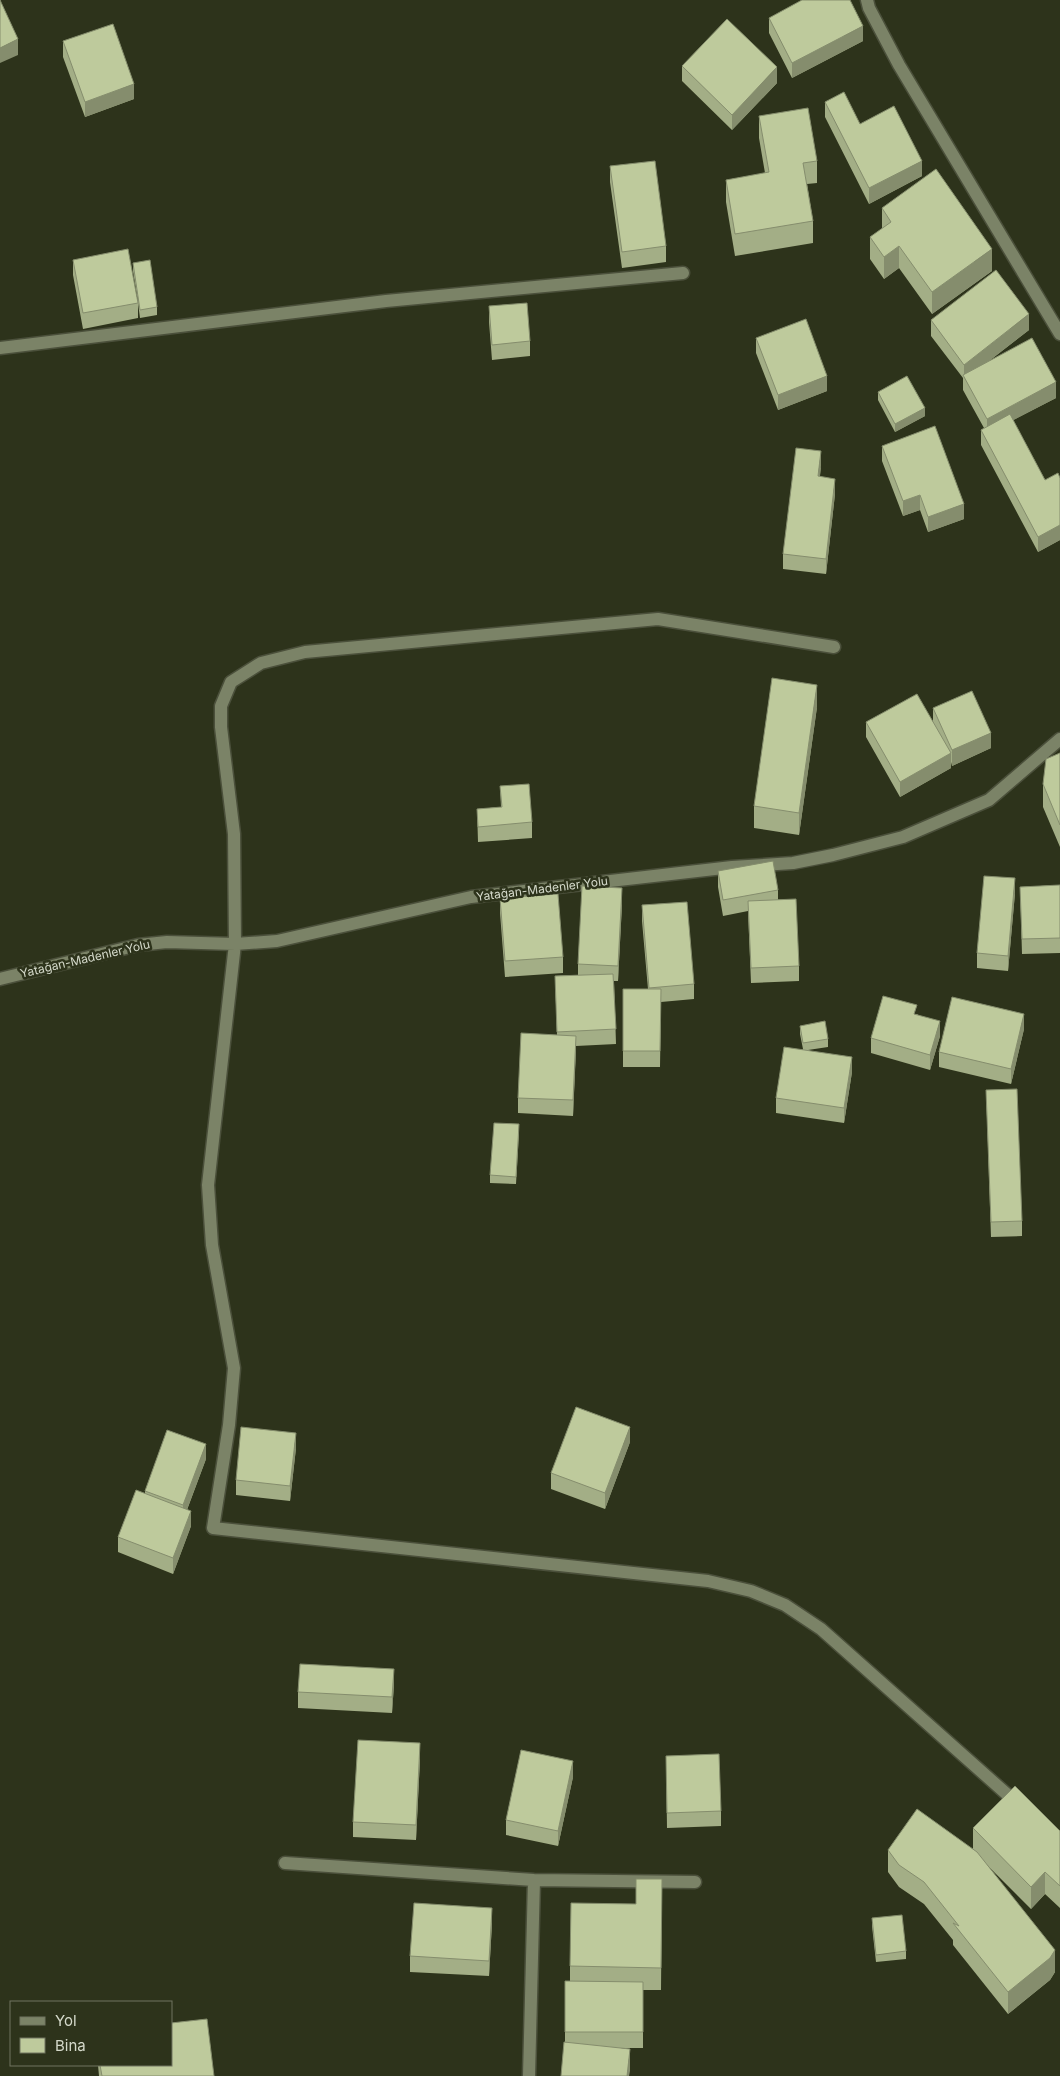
<svg xmlns="http://www.w3.org/2000/svg" width="1060" height="2076" font-family="Inter,sans-serif">
<style>
.lines{fill:none;stroke-linecap:round;stroke-linejoin:round}
.minor-casing{stroke:#4b503b;stroke-width:15}
.minor{stroke:#7b8367;stroke-width:12}
.wall{fill:#a3ae86}
.shaded-wall{fill:#858d6d}
.building{fill:#beca9c;stroke:#858d6d}
.labels{text-anchor:middle;stroke-width:5;stroke-linejoin:round;paint-order:stroke}
.street-label{font-size:12px;fill:#d4d9ca;stroke:#2d331b}
</style>
<rect width="100%" height="100%" fill="#2d331b"/>
<g class="lines">
<defs>
<path id="minor" d="M867 0 869 8 899 65 1060 334
M0 348 386 301 683 273
M834 647 658 619 305 652 261 663 231 682 221 706V727L234 834 235 944 208 1185 212 1245 234 1368 229 1425 213 1528 708 1581 751 1591 785 1605 821 1629 1019 1805
M0 979 138 945 167 942 235 944 277 941 471 897 732 867 793 863 833 855 903 837 989 800 1060 739
M285 1863 534 1880 695 1882
M529 2076 534 1880"/>
</defs>
<use href="#minor" class="minor-casing"/>
<use href="#minor" class="minor"/>
</g>
<path class="wall" d="M769 18 863 41 792 78 769 33Z
M63 41 134 99 85 117 63 57Z
M682 66 777 83 732 130 682 81Z
M825 102 922 176 869 204 825 117Z
M759 116 817 161V183L807 184 813 221V243L735 256 726 202V180L765 173 759 138Z
M610 166 666 246V262L622 268 610 182Z
M882 208 992 271 932 314 899 268 884 279 870 259V237L882 229Z
M73 260 138 301 133 271V263L157 307V315L140 318 138 303V318L83 329 73 275Z
M489 306 530 341V356L492 360 489 322Z
M931 320 1029 330 989 361 1056 398 1013 420 1045 480 1060 478V540L1038 552 981 445V430L984 428 963 390V378L931 336Z
M756 338 827 391 778 410 756 353Z
M878 392 925 416 895 432 878 400Z
M882 446 964 519 928 532 920 510 903 516 882 461Z
M821 466 820 476 835 494 826 574 783 569V554Z
M817 707 799 835 754 828V806Z
M933 708 991 748 952 766 951 762V768L900 797 866 737V722L933 723Z
M1060 753V847L1043 807V784Z
M500 786 532 822V838L478 842 477 809 501 807Z
M718 871 778 890V899L799 966V981L751 983 748 911 723 916 718 887Z
M1060 885V953L1022 954 1020 887Z
M1015 893 1008 971 977 968V953Z
M500 898 563 957V973L505 977 500 913Z
M622 904 618 981H614L616 1044 576 1046 573 1116 518 1113V1098L557 1035 555 976 578 975V964Z
M642 905 694 984V999L661 1002 660 1067H623V989H648L642 921Z
M917 1014 940 1036 930 1070 871 1053V1038Z
M800 1026 828 1039V1047L808 1050 852 1072 844 1123 776 1113V1098L803 1049 800 1034Z
M1024 1029 1011 1084 939 1067V1052Z
M986 1090 1022 1221V1236L991 1237Z
M519 1132 516 1184 490 1183V1175Z
M630 1442 605 1509 551 1489V1473Z
M296 1448 290 1501 236 1495V1480Z
M206 1459 187 1510 191 1526 173 1574 118 1552V1537L145 1493V1491Z
M394 1684 392 1713 298 1708V1692Z
M666 1756 721 1811V1826L667 1828Z
M420 1759 416 1840 353 1837V1822Z
M573 1777 558 1846 506 1835V1820Z
M973 1828 1060 1831V1908L1045 1894 1031 1909 985 1863 1055 1972 1050 1980 1008 2014 953 1945V1940L924 1904 899 1887 888 1872V1850L973 1849Z
M662 1879 661 1990H643V2048H613L630 2071 565 2042V1981H570V1966Z
M872 1918 906 1951V1959L876 1962 872 1926Z
M492 1923 489 1976 410 1972V1956Z
M98 2065H171L214 2076H99Z"/>
<path class="shaded-wall" d="M863 26V41L792 78V63Z
M18 39V55L0 63V48Z
M777 67V83L732 130V115Z
M134 84V99L85 117V102Z
M922 161V176L869 204V188Z
M899 246V268L884 279V257Z
M992 249V271L932 314V292Z
M1029 314V330L966 379 964 377V365Z
M827 376V391L778 410V395Z
M1056 382V398L987 434V419Z
M925 408V416L895 432V424Z
M821 451V466L818 491V476Z
M835 479V494L826 574V559Z
M920 495V510L903 516V501Z
M964 504V519L928 532V517Z
M1060 525V540L1038 552V537Z
M817 685V707L799 835V813Z
M991 733V748L952 766V750Z
M951 753V768L900 797V782Z
M1015 878V893L1008 971V956Z
M622 888V904L618 981V966Z
M1024 1014V1029L1011 1084V1069Z
M940 1021V1036L930 1070V1055Z
M576 1036V1051L573 1116V1100Z
M852 1057V1072L844 1123V1108Z
M630 1427V1442L605 1509V1493Z
M296 1433V1448L290 1501V1486Z
M206 1444V1459L183 1520V1505Z
M191 1511V1526L173 1574V1558Z
M394 1669V1684L392 1713V1697Z
M420 1743V1759L416 1840V1825Z
M573 1761V1777L558 1846V1831Z
M1045 1872V1894L1031 1909V1887Z
M492 1908V1923L489 1976V1961Z
M1055 1950V1972L1050 1980 1008 2014V1992Z
M630 2049V2071L629 2076H627Z"/>
<path class="building" d="M0 0 18 39 0 48Z
M802 0H850L863 26 792 63 769 18Z
M727 19 777 67 732 115 682 66Z
M113 24 134 84 85 102 63 41Z
M844 92 860 124 894 106 922 161 869 188 825 102Z
M808 108 817 161 803 163 813 221 735 234 726 180 769 172 759 116Z
M655 161 666 246 622 252 610 166Z
M936 169 992 249 932 292 899 246 884 257 870 237 891 222 882 208Z
M128 249 138 303 83 313 73 260Z
M150 260 157 307 140 310 133 263Z
M996 270 1029 314 964 365 931 320Z
M527 303 530 341 492 345 489 306Z
M806 319 827 376 778 395 756 338Z
M1032 338 1056 382 987 419 963 375Z
M907 376 925 408 895 424 878 392Z
M1010 414 1045 480 1058 473 1060 478V525L1038 537 981 430Z
M935 426 964 504 928 517 920 495 903 501 882 446Z
M796 448 821 451 818 476 835 479 826 559 783 554Z
M772 678 817 685 799 813 754 806Z
M972 691 991 733 952 750 933 708Z
M917 694 951 753 900 782 866 722Z
M1060 753V825L1043 784 1046 759Z
M529 784 532 822 478 827 477 809 502 807 500 786Z
M773 861 778 890 723 900 718 871Z
M984 876 1015 878 1008 956 977 953Z
M1060 885V938L1022 939 1020 887Z
M582 886 622 888 618 966 578 964Z
M558 894 563 957 505 961 500 898Z
M796 899 799 966 751 968 748 901Z
M687 902 694 984 649 988 642 905Z
M613 974 616 1029 557 1032 555 976Z
M623 989H661L660 1051H623Z
M883 996 917 1005 914 1014 940 1021 930 1055 871 1038Z
M952 997 1024 1014 1011 1069 939 1052Z
M825 1021 828 1039 803 1043 800 1026Z
M521 1033 576 1036 573 1100 518 1098Z
M784 1047 852 1057 844 1108 776 1098Z
M1017 1089 1022 1221 991 1222 986 1090Z
M494 1123 519 1124 516 1177 490 1175Z
M576 1407 630 1427 605 1493 551 1473Z
M241 1427 296 1433 290 1486 236 1480Z
M167 1430 206 1444 183 1505 145 1491Z
M136 1490 191 1511 173 1558 118 1537Z
M300 1664 394 1669 392 1697 298 1692Z
M358 1740 420 1743 416 1825 353 1822Z
M521 1750 573 1761 558 1831 506 1820Z
M719 1754 721 1811 667 1813 666 1756Z
M1015 1786 1060 1831V1886L1045 1872 1031 1887 973 1828Z
M917 1809 977 1852 1055 1950 1050 1958 1008 1992 953 1923 959 1926 924 1882 899 1865 888 1850Z
M636 1879H662L661 1968 570 1966 571 1903 636 1904Z
M414 1903 492 1908 489 1961 410 1956Z
M902 1915 906 1951 876 1955 872 1918Z
M565 1981 643 1982V2032H565Z
M207 2019 214 2076H102L100 2065H171V2023Z
M564 2042 630 2049 627 2076H561Z"/>
<g class="labels">
<g class="street-label">
<text transform="translate(542 889) rotate(-7)" y="4">Yatağan-Madenler Yolu</text>
<text transform="translate(85 959) rotate(-13)" y="4">Yatağan-Madenler Yolu</text>
</g>
</g>
<rect x="10" y="2001" width="162" height="65" fill="#2d331b" stroke="#707561"/>
<rect x="20" y="2017" width="25" height="8" fill="#7b8367" stroke="#707561"/>
<text x="55" y="2026" font-size="15" fill="#d4d9ca">Yol</text>
<rect x="20" y="2038" width="25" height="15" fill="#beca9c" stroke="#707561"/>
<text x="55" y="2051" font-size="15" fill="#d4d9ca">Bina</text>
</svg>
